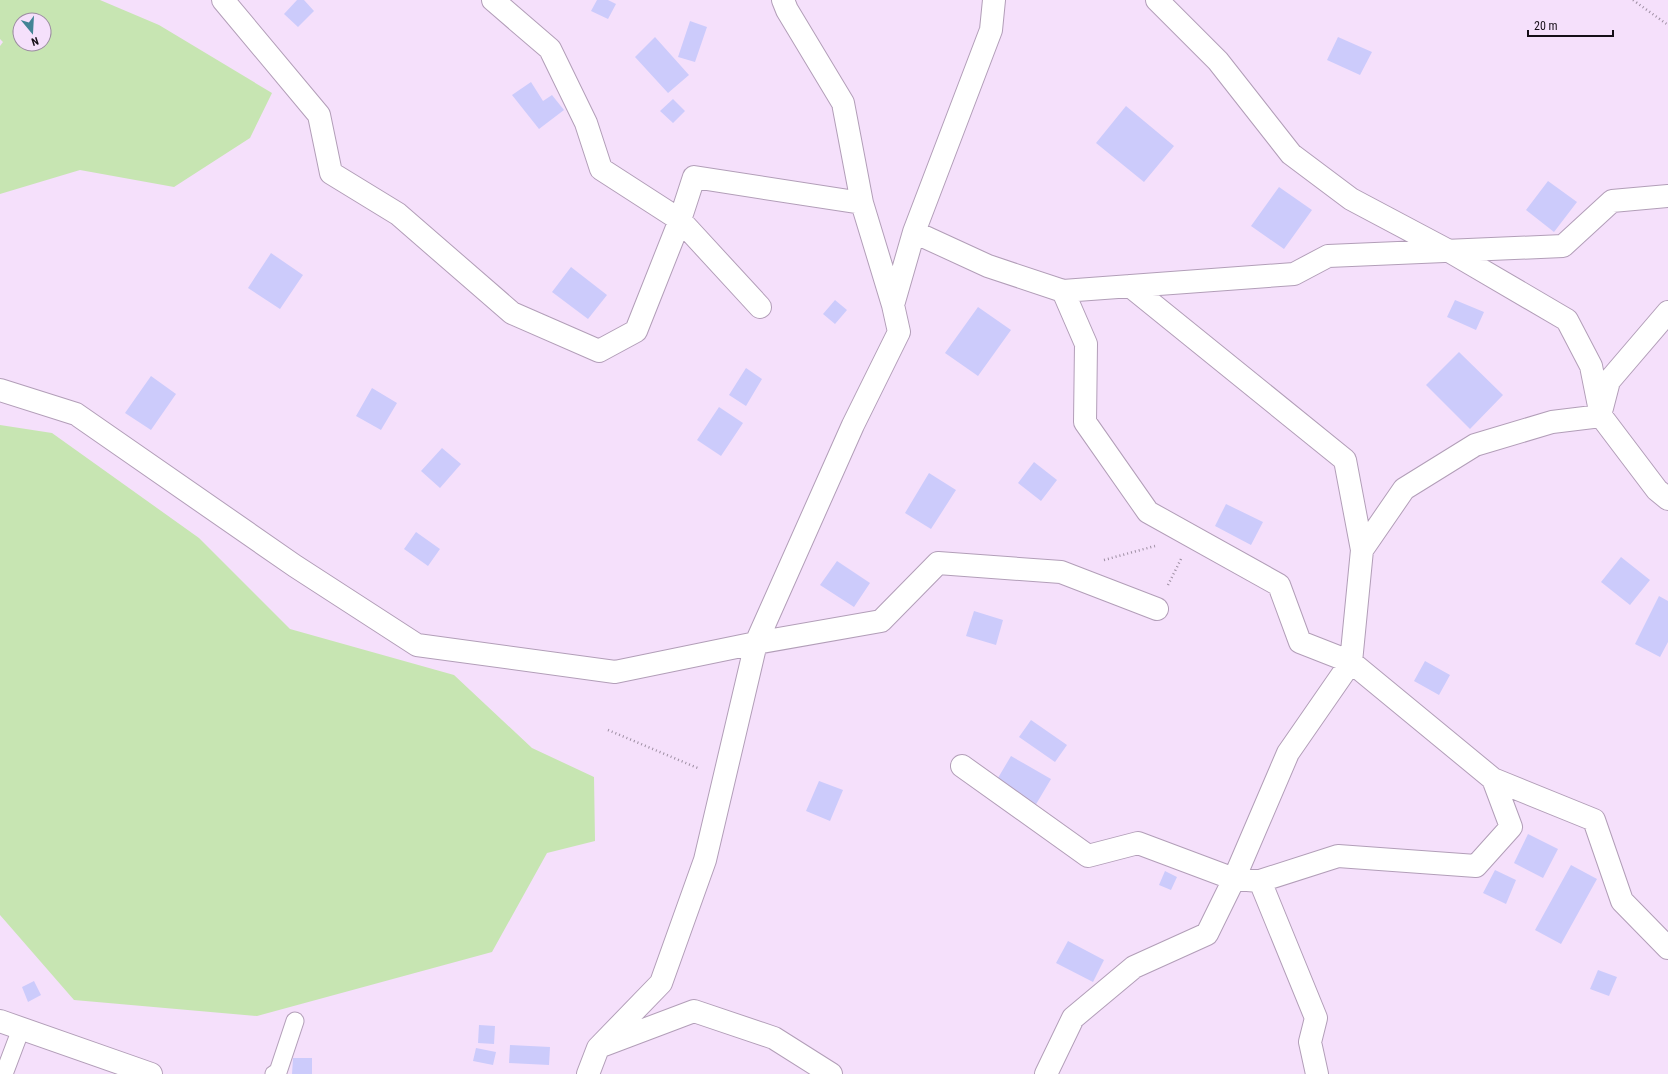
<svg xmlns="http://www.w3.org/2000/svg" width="1668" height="1074" font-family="'Roboto Condensed',sans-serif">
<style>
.green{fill:#c7e5b2;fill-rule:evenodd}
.building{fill:#cccbfb}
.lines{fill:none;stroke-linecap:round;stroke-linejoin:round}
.service-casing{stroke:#b29eb8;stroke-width:19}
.minor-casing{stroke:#b29eb8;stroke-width:24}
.path{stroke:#9d8ea2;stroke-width:2.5;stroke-dasharray:1 3;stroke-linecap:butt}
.service{stroke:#fff;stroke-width:17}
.minor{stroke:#fff;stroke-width:22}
</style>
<rect width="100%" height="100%" fill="#f5e0fb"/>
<path class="green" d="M0 0H100L159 25 272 93 250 138 174 187 80 170 0 194V46L3 42 0 39ZM20 20H44V44H20Z
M0 425 52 433 199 538 290 629 454 675 532 748 594 777 595 841 547 853 492 952 257 1016 74 1000 0 915Z"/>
<path class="building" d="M297 0H304L314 11 298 27 284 14Z
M597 0H608L616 4 608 19 591 11Z
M690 21 707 27 695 62 678 57Z
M655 37 689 75 668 93 635 57Z
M1338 37 1372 52 1360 75 1327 60Z
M531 82 543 101 552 95 564 110 539 129 512 95Z
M673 99 685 111 673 123 660 111Z
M1126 106 1174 146 1144 182 1096 143Z
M1548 181 1577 202 1554 232 1526 210Z
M1279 187 1312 210 1284 249 1251 226Z
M271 253 303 275 280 309 248 288Z
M571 267 607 295 588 319 552 292Z
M835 300 847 310 835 324 823 314Z
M1455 300 1484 312 1476 330 1447 317Z
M978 307 1011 330 978 376 945 353Z
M1459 352 1503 395 1470 429 1426 385Z
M746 368 762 379 746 406 729 395Z
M151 376 176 394 151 430 125 413Z
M372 388 397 403 381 430 356 416Z
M719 407 743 423 721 456 697 440Z
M442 448 461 464 440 488 421 471Z
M1034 462 1057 480 1041 501 1018 483Z
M929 473 956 490 931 529 905 513Z
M1226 504 1263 522 1251 545 1215 526Z
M416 532 440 549 428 566 404 549Z
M1621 557 1650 580 1630 605 1601 582Z
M837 561 870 583 854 607 820 585Z
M1659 596 1668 601V642L1660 657 1635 644Z
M974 611 1003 620 996 645 966 636Z
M1425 661 1450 675 1439 695 1414 681Z
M1031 720 1067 745 1055 762 1019 737Z
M1011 756 1051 779 1035 806 995 783Z
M819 781 843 790 830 821 806 811Z
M1528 834 1558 849 1543 878 1514 863Z
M1571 865 1597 879 1561 944 1535 930Z
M1495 870 1516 880 1506 904 1483 893Z
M1165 871 1177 877 1171 890 1159 885Z
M1068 941 1104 960 1093 982 1056 963Z
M1598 970 1617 977 1609 996 1590 989Z
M34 981 41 995 28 1002 22 987Z
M479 1025 495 1026 494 1044 478 1043Z
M510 1045 550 1047 549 1065 509 1063Z
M476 1048 496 1052 493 1065 473 1061Z
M293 1058H312V1074H292Z"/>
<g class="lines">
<defs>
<path id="service" d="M4 1074 21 1029
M274 1074 278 1072 295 1021"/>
<path id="minor" d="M223 0 319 115 331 173 398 214 512 313 599 351 636 331 680 220 694 177 862 203
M493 0 550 49 586 123 601 169 680 220 760 307
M783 0 787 10 843 103 862 203 893 305 914 232 991 30 994 0
M1157 0 1218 61 1291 154 1351 199 1449 251 1567 320 1591 366 1601 416 1657 490 1668 499
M914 232 988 266 1063 291 1294 274 1328 256 1563 246 1612 201 1668 196
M1130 286 1345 460 1362 550
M0 390 76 414 295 566 417 645 615 672 756 643 853 425 899 332 893 305
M1602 408 1609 381 1668 312
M1601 416 1552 422 1475 445 1404 489 1362 550 1351 662 1493 779 1594 820 1622 901 1668 948
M962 766 1088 856 1138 843 1234 879 1260 881 1338 856 1476 866 1511 827 1493 779
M1260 881 1316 1018 1310 1042 1317 1074
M0 1021 151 1074
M604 1045 694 1011 774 1038 831 1074
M588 1074 598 1048 661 983 705 860 756 643 881 621 938 563 1061 572 1157 609
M1046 1074 1073 1018 1134 967 1207 934 1234 879 1288 753 1351 662 1300 642 1279 585 1148 512 1085 422 1086 344 1063 291"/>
</defs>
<use href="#service" class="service-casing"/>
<use href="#minor" class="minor-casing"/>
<path class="path" d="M1633 0 1668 25
M1104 560 1155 546
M1168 585 1181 559
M608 730 700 769"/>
<use href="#service" class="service"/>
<use href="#minor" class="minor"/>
</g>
<g transform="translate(32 32) rotate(162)"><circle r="19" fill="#f5e0fb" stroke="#9b8ca0"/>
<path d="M0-3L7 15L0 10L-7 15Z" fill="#428495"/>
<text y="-6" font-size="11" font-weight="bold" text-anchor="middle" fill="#150e17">N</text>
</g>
<path d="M1528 30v6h85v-6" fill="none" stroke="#150e17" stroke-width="2"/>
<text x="1534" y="30" font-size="12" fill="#150e17" stroke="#f5e0fb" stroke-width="3" paint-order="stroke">20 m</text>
</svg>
